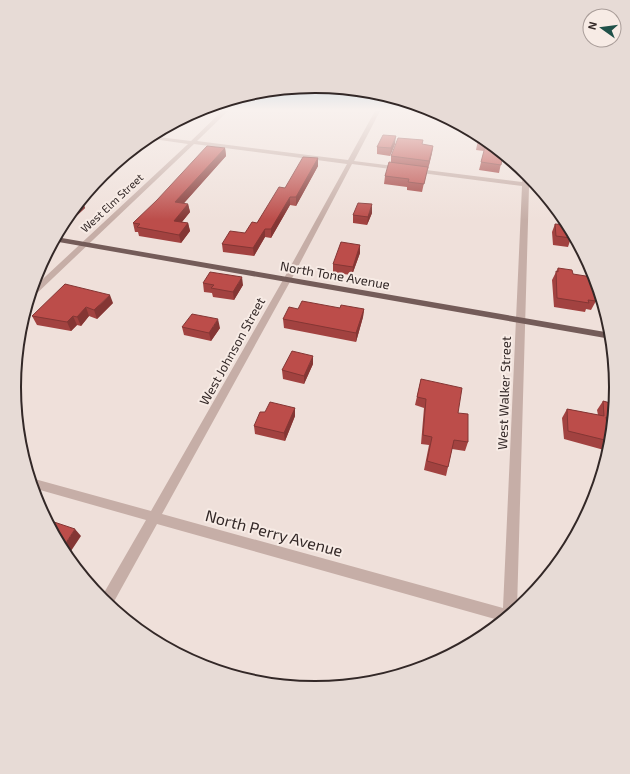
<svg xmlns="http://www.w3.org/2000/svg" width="630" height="774" font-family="'Exo 2',sans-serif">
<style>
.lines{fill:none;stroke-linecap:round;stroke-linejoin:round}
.minor{fill:#c6aea7;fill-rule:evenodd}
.primary{fill:#745c59;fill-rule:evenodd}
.wall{fill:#a24240}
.shaded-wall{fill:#843634}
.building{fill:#bc4d4a;stroke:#843634}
.labels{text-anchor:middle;stroke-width:4;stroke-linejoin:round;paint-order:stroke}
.far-street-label{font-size:11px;fill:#332827;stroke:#f7ebe5}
.street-label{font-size:13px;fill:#332827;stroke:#f7ebe5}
.near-street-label{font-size:16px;fill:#332827;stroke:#f7ebe5}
.rim{fill:none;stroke:#332827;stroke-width:2}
</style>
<rect width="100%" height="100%" fill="#efe0da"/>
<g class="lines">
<path class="minor" d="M222 111H228L197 141 348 160 375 111H380L354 161 522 182 523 173 525 171 529 176V183L536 184 539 188 529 187 517 609 502 621 157 524 111 607 101 598 146 520 33 488 30 478H31L151 511 283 280 347 164 194 144 33 297H29L32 289 188 144 146 138 150 136 191 141ZM352 164 522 186 503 608 162 514 291 280Z"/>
<path class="primary" d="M56 237 611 333V339L53 241Z"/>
</g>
<path class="wall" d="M479 135 503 154 499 173 479 170 484 151 476 150Z
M395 144 390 156 377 154V147Z
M423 145 433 146 432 153 428 169H427L422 192 407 190V187L384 184 385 176 391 163V156Z
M225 148 226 156 183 204H188L190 212 182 222 188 223 190 231 181 243 139 236 138 232H135L133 223Z
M318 158V166L296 206 290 205 271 238 265 237 254 256 223 252 222 244 245 233 257 223 285 188Z
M81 199 82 200 85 208 73 219 66 218Z
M372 213 367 225 353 223V215Z
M555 224 571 238 568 247 553 245 552 232Z
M360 245V253L352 275 333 273V264Z
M558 268 573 274 596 301 591 310 586 309 585 312 554 307 552 280Z
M203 283 243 285 234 300 213 297 212 293 204 292Z
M113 303 97 319 89 316 81 326 77 325 71 331 37 325 32 316Z
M340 308 364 309 363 317 356 342 284 328 283 319 298 309Z
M182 327 220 328 211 341 184 335Z
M313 364 304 384 283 379 282 370Z
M421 379 458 413 468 442 465 451 452 449 446 476 424 470 429 445 421 444 424 408 415 405Z
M603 401 614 404 612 428 607 427 609 441 604 450 564 439 562 418 567 409 598 415 597 410Z
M295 408V416L285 441 255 434 254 426Z"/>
<path class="shaded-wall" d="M396 136 395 144 390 156 391 148Z
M433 146 432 153 428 169 429 161Z
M225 148 226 156 177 211 175 202Z
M318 158V166L296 206V197Z
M290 197V205L271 238V229Z
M82 200 85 208 73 219 71 213Z
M188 204 190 212 176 229 174 221Z
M372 204V213L367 225 368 217Z
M188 223 190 231 181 243 179 235Z
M265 229V237L254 256 253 248Z
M360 245V253L352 275 353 267Z
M242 277 243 285 234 300 233 292Z
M110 295 113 303 97 319 94 310Z
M86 307 89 316 81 326 77 317Z
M364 309 363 317 356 342V333Z
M73 316 77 325 71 331 67 322Z
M218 319 220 328 211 341 209 333Z
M313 356V364L304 384V376Z
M295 408V416L285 441 284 433Z
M75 529 81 536 67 557 62 549Z"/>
<path class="building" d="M383 135 396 136 391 148 377 147Z
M479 135 482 137 503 154 501 165 481 162 486 143 477 142Z
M398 138 423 140 422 144 433 146 429 161 391 156Z
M207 146 225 148 175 202 188 204 174 221 188 223 179 235 137 227 140 224 133 223 157 200Z
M303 157 318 158 296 197H290L271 229H265L253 248 222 244 230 231 245 233 252 222 257 223 279 187 285 188Z
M389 162 428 167 424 184 408 182 409 179 385 176Z
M358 203 372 204 368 217 353 215Z
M555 224 568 225 570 228 571 238 556 236Z
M341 242 360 245 353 267 333 264Z
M558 268 572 270 573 274 592 277 596 301 588 300 589 303 557 298 556 271 558 272Z
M210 272 242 277 233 292 211 288 214 285 203 283Z
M65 284 110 295 94 310 86 307 77 317 73 316 67 322 32 316Z
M302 301 340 308 341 305 364 309 356 333 283 319 289 307 298 309Z
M192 314 218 319 209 333 182 327Z
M292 351 313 356 304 376 282 370Z
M421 379 462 388 458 413 468 414V442L454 440 448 467 427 461 432 437 423 435 426 399 417 397Z
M603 401 614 404 613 419 606 417 609 441 568 431 567 409 604 416Z
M270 402 295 408 284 433 254 426 260 412H265Z
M48 520 75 529 62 549 47 521Z"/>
<linearGradient id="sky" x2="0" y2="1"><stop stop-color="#7cb0cc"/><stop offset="0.5" stop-color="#f8f1ee"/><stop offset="1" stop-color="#f8f1ee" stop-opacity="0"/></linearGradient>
<rect width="630" height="220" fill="url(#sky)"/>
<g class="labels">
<g class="far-street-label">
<text transform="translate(112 203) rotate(-43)" y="4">West Elm Street</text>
</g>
<g class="street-label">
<text transform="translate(335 275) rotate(10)" y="5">North Tone Avenue</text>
<text transform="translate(232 351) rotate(-61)" y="5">West Johnson Street</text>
<text transform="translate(504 393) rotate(-88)" y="5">West Walker Street</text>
</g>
<g class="near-street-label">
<text transform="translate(274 533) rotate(15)" y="6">North Perry Avenue</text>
</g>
</g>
<path d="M0 0H630V774H0ZM21 387a294 294 0 1 1 588 0a294 294 0 1 1-588 0Z" fill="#e7dbd6" fill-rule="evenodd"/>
<path class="rim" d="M21 387a294 294 0 1 1 588 0a294 294 0 1 1-588 0Z"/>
<g transform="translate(602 28) rotate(284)"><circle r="19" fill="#f7ebe5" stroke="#a99d99"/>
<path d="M0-3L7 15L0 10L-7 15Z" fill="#205149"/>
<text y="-6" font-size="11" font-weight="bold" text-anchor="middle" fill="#332827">N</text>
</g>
</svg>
